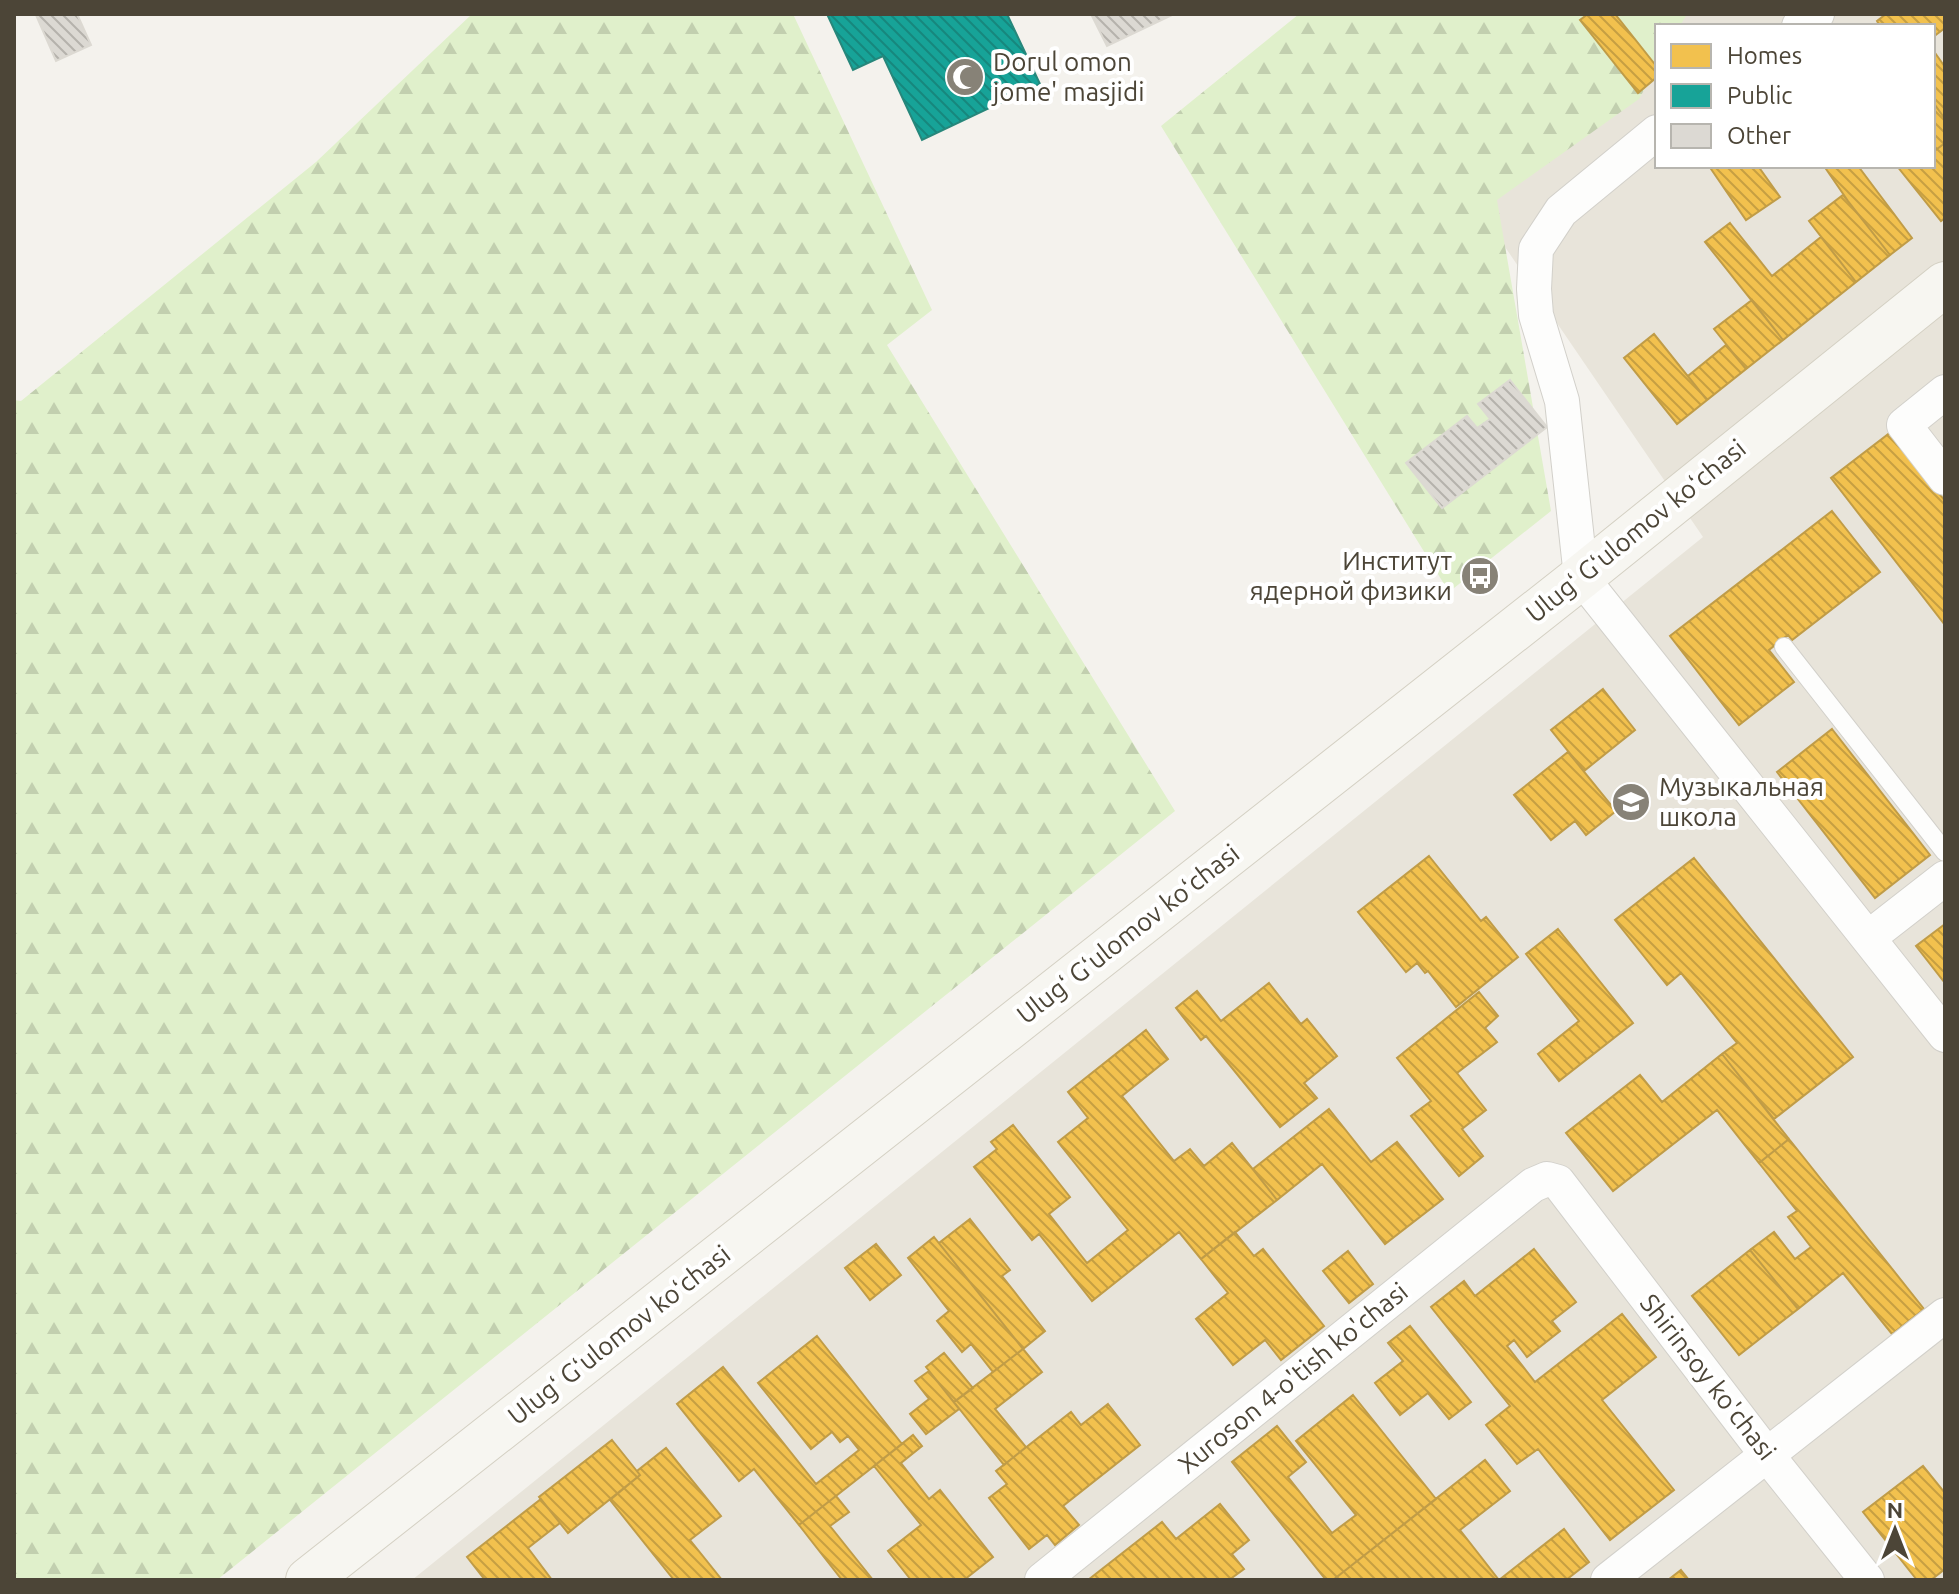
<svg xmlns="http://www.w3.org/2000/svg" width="1959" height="1594" font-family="Ubuntu,sans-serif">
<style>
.residential{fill:#e8e4da;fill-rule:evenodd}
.forest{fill:url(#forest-firs)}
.homes{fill:url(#homes-back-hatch);stroke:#c09c47;stroke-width:2}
.public{fill:url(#public-back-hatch);stroke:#27877b;stroke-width:2}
.building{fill:url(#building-back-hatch);stroke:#dcd9d2;stroke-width:2}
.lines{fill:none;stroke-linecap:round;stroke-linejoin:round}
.service-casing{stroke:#d2d0ca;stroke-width:20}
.minor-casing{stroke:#d2d0ca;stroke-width:36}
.secondary-casing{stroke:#d4d0c3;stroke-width:46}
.service{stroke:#fdfdfc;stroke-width:18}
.minor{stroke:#fdfdfc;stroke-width:34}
.secondary{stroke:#f7f6f1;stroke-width:44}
.labels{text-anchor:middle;stroke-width:8;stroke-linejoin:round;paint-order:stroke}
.poi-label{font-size:26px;fill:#4c4537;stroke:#fff;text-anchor:start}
.street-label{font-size:26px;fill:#4c4537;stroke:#fff}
</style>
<defs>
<pattern id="forest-firs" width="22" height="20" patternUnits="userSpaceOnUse" patternTransform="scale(2)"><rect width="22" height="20" fill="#e0f0cb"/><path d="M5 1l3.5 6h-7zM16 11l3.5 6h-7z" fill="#c2cfaf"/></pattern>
<pattern id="homes-back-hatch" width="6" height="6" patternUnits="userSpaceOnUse" patternTransform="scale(2)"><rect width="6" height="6" fill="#f2c14e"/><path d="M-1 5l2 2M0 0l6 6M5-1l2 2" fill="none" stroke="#c69f42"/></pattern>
<pattern id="public-back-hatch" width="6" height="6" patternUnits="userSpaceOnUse" patternTransform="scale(2)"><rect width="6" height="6" fill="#17a398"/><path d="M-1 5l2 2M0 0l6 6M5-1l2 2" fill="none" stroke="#17877d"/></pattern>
<pattern id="building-back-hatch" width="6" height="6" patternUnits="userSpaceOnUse" patternTransform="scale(2)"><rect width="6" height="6" fill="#dcd9d3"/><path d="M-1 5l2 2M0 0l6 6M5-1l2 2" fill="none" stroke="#b5b2ac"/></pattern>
</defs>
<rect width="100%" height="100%" fill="#f4f2ed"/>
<path class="residential" d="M1346 14H1945V1580H412L1703 537ZM1657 26H1933V166H1657Z"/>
<path class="forest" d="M472 14H793L932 310 887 345 1175 811 217 1580H14V400L21 401 316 162Z
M1299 14H1687L1680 26H1657V67L1639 99 1497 200 1551 511 1449 592 1161 126Z"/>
<path class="homes" d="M1588 14H1615L1657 67V77L1638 93 1580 20Z
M1886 14H1945V28L1933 37V26H1880L1877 21Z
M1933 50 1945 67V119L1933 102Z
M1933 102 1945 119V143L1933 152Z
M1945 143V218L1941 221 1897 166H1933V152Z
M1709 166H1758L1780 197 1746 220Z
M1824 166H1858L1912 238 1890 255 1848 201Z
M1843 195 1890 255 1856 282 1809 221Z
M1730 223 1772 276 1821 237 1856 282 1783 340 1705 242Z
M1752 300 1783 340 1746 369 1714 329Z
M1654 334 1707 400 1677 424 1624 358Z
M1726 345 1746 369 1707 400 1688 376Z
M1891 432 1945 501V625L1831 478Z
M1832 511 1880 572 1792 640 1788 635 1769 650 1794 682 1739 725 1670 636Z
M1603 689 1635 730 1584 771 1551 730Z
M1832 729 1930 855 1875 898 1777 772Z
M1568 752 1616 811 1586 835 1575 821 1551 840 1514 795Z
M1429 856 1481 921 1486 917 1518 957 1456 1007 1428 971 1425 973 1417 963 1406 972 1358 912Z
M1694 858 1853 1057 1774 1119 1722 1054 1737 1043 1681 973 1667 985 1615 920Z
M1945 924V983L1916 946Z
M1558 929 1633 1023 1559 1081 1538 1054 1579 1021 1526 954Z
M1269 983 1301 1024 1307 1019 1337 1056 1304 1083 1317 1098 1280 1127 1206 1036 1201 1040 1176 1008 1197 991 1221 1021Z
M1479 992 1498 1016 1485 1028 1497 1042 1457 1073 1486 1110 1462 1129 1483 1156 1459 1176 1411 1116 1431 1101 1397 1058Z
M1146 1030 1168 1059 1122 1096 1174 1161 1190 1149 1204 1166 1232 1143 1277 1200 1201 1259 1179 1232 1092 1301 1039 1234 1032 1240 974 1167 997 1149 991 1142 1013 1125 1070 1197 1049 1214 1087 1263 1128 1230 1058 1142 1088 1118 1068 1092Z
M1722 1054 1789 1139 1759 1163 1717 1110 1613 1191 1566 1133 1640 1075 1662 1102Z
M1329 1109 1371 1162 1397 1142 1443 1199 1385 1244 1322 1164 1277 1200 1253 1169Z
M1789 1139 1924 1309 1892 1334 1843 1273 1798 1309 1750 1250 1774 1232 1795 1259 1811 1247 1788 1217 1797 1211 1759 1163Z
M970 1219 1010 1270 1002 1276 1045 1331 1023 1349 939 1243Z
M1235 1232 1254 1256 1263 1249 1324 1326 1281 1360 1265 1340 1233 1365 1196 1319 1228 1293 1201 1259Z
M934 1237 1023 1349 993 1372 971 1344 962 1352 937 1321 949 1311 908 1258Z
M876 1244 901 1275 870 1300 845 1268Z
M1534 1249 1576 1302 1552 1321 1560 1331 1527 1357 1514 1340 1507 1346 1535 1382 1622 1314 1656 1357 1602 1400 1674 1490 1610 1540 1538 1449 1517 1464 1486 1425 1510 1406 1431 1307 1464 1281 1475 1296Z
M1750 1250 1798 1309 1739 1355 1692 1296Z
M1348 1251 1373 1284 1349 1303 1323 1271Z
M1410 1326 1471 1402 1449 1419 1428 1393 1400 1415 1375 1383 1403 1361 1388 1343Z
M817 1336 902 1444 799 1525 754 1469 739 1481 677 1404 723 1367 816 1484 859 1450 848 1436 840 1442 832 1432 811 1449 758 1383Z
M1023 1349 1042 1372 995 1409 1026 1447 1004 1465 954 1402Z
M944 1353 973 1388 954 1402 926 1367Z
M929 1371 959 1409 926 1434 910 1414 929 1399 915 1381Z
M1353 1395 1436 1499 1333 1580H1326L1232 1462 1277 1426 1306 1462 1288 1477 1332 1533 1356 1515 1296 1441Z
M1108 1404 1140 1445 1063 1506 1079 1525 1055 1545 1047 1535 1029 1549 989 1498 1007 1484 996 1471 1071 1412 1081 1425Z
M913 1435 922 1446 901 1463 929 1499 940 1490 993 1557 964 1580H911L888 1551 921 1525 874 1466Z
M612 1440 640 1475 568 1533 539 1497Z
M666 1448 721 1516 690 1540 722 1580H674L610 1500 640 1475 637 1471Z
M1485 1460 1510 1491 1460 1530 1499 1580 1564 1529 1589 1562 1566 1580H1333Z
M1923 1466 1945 1493V1569L1931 1580H1917L1863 1512Z
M836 1496 849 1512 830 1526 873 1580H842L799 1525Z
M541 1499 560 1523 528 1548 552 1580H485L467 1557Z
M1220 1504 1249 1540 1232 1554 1244 1569 1229 1580H1088L1162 1522 1176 1539Z
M1681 1570 1689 1580H1668Z"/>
<path class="public" d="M827 14H1007L1040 84 922 140 883 56 853 70Z"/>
<path class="building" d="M77 14 91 45 56 61 36 15Z
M1091 14H1174L1107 46Z
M1510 380 1547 427 1442 508 1406 463 1467 416 1477 428 1490 419 1478 404Z"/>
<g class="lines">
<defs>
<path id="service" d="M1784 647 1945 852"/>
<path id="minor" d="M1799 26 1817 14
M1657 132 1561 211 1536 249 1534 289 1536 315 1562 401 1581 577 1945 1035
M1945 392 1904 425 1945 478
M1868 938 1945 878
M1042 1580 1533 1185 1547 1179 1558 1182 1767 1455 1867 1580
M1608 1580 1945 1315"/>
<path id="secondary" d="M308 1580 1581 577 1945 284"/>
</defs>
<use href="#service" class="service-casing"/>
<use href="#minor" class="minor-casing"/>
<use href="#secondary" class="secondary-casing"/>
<use href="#service" class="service"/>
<use href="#minor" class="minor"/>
<use href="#secondary" class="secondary"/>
</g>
<defs>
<symbol id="mosque-disc" viewBox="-11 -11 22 22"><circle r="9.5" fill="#878277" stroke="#fff"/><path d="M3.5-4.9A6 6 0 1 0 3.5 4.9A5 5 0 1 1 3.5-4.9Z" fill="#fff"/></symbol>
<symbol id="bus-disc" viewBox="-11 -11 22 22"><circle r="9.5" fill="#878277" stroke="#fff"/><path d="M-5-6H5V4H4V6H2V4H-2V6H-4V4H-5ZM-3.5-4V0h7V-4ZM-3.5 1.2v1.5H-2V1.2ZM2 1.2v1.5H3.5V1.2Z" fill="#fff"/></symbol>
<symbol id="school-disc" viewBox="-11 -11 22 22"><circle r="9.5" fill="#878277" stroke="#fff"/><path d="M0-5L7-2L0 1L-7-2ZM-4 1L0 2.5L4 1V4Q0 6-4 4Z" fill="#fff"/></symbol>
</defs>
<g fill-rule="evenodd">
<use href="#mosque-disc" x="943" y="55" width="44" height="44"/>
<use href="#bus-disc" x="1458" y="554" width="44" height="44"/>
<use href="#school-disc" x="1609" y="780" width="44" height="44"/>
</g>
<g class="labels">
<g class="poi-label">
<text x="993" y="71">Dorul omon<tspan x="993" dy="30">jome' masjidi</tspan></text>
<text x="1452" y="570" text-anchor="end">Институт<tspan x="1452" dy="30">ядерной физики</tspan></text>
<text x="1659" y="796">Музыкальная<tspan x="1659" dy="30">школа</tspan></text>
</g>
<g class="street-label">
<text transform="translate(1636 531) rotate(-39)" y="9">Ulugʻ Gʻulomov koʻchasi</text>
<text transform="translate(1128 934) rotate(-38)" y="9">Ulugʻ Gʻulomov koʻchasi</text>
<text transform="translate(619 1335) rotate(-38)" y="9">Ulugʻ Gʻulomov koʻchasi</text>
<text transform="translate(1708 1377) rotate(52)" y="9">Shirinsoy ko'chasi</text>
<text transform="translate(1293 1378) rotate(-39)" y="9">Xuroson 4-o'tish ko'chasi</text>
</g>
</g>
<rect width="1959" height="1594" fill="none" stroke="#4c4537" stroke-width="32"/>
<rect x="1655" y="24" width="280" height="144" fill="#ffffff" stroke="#b7b5af" stroke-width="2"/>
<rect x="1671" y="44" width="40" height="24" fill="#f2c14e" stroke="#b7b5af" stroke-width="2"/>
<text x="1727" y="64" font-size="24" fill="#4c4537">Homes</text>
<rect x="1671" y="84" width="40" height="24" fill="#17a398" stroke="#b7b5af" stroke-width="2"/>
<text x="1727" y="104" font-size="24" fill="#4c4537">Public</text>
<rect x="1671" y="124" width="40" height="24" fill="#dcd9d3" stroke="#b7b5af" stroke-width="2"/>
<text x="1727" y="144" font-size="24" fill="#4c4537">Other</text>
<g transform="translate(1895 1530)" stroke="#ffffff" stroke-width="6" paint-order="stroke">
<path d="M0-6L14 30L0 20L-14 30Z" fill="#4c4537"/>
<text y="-12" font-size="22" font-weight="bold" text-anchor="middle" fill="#4c4537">N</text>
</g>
</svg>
